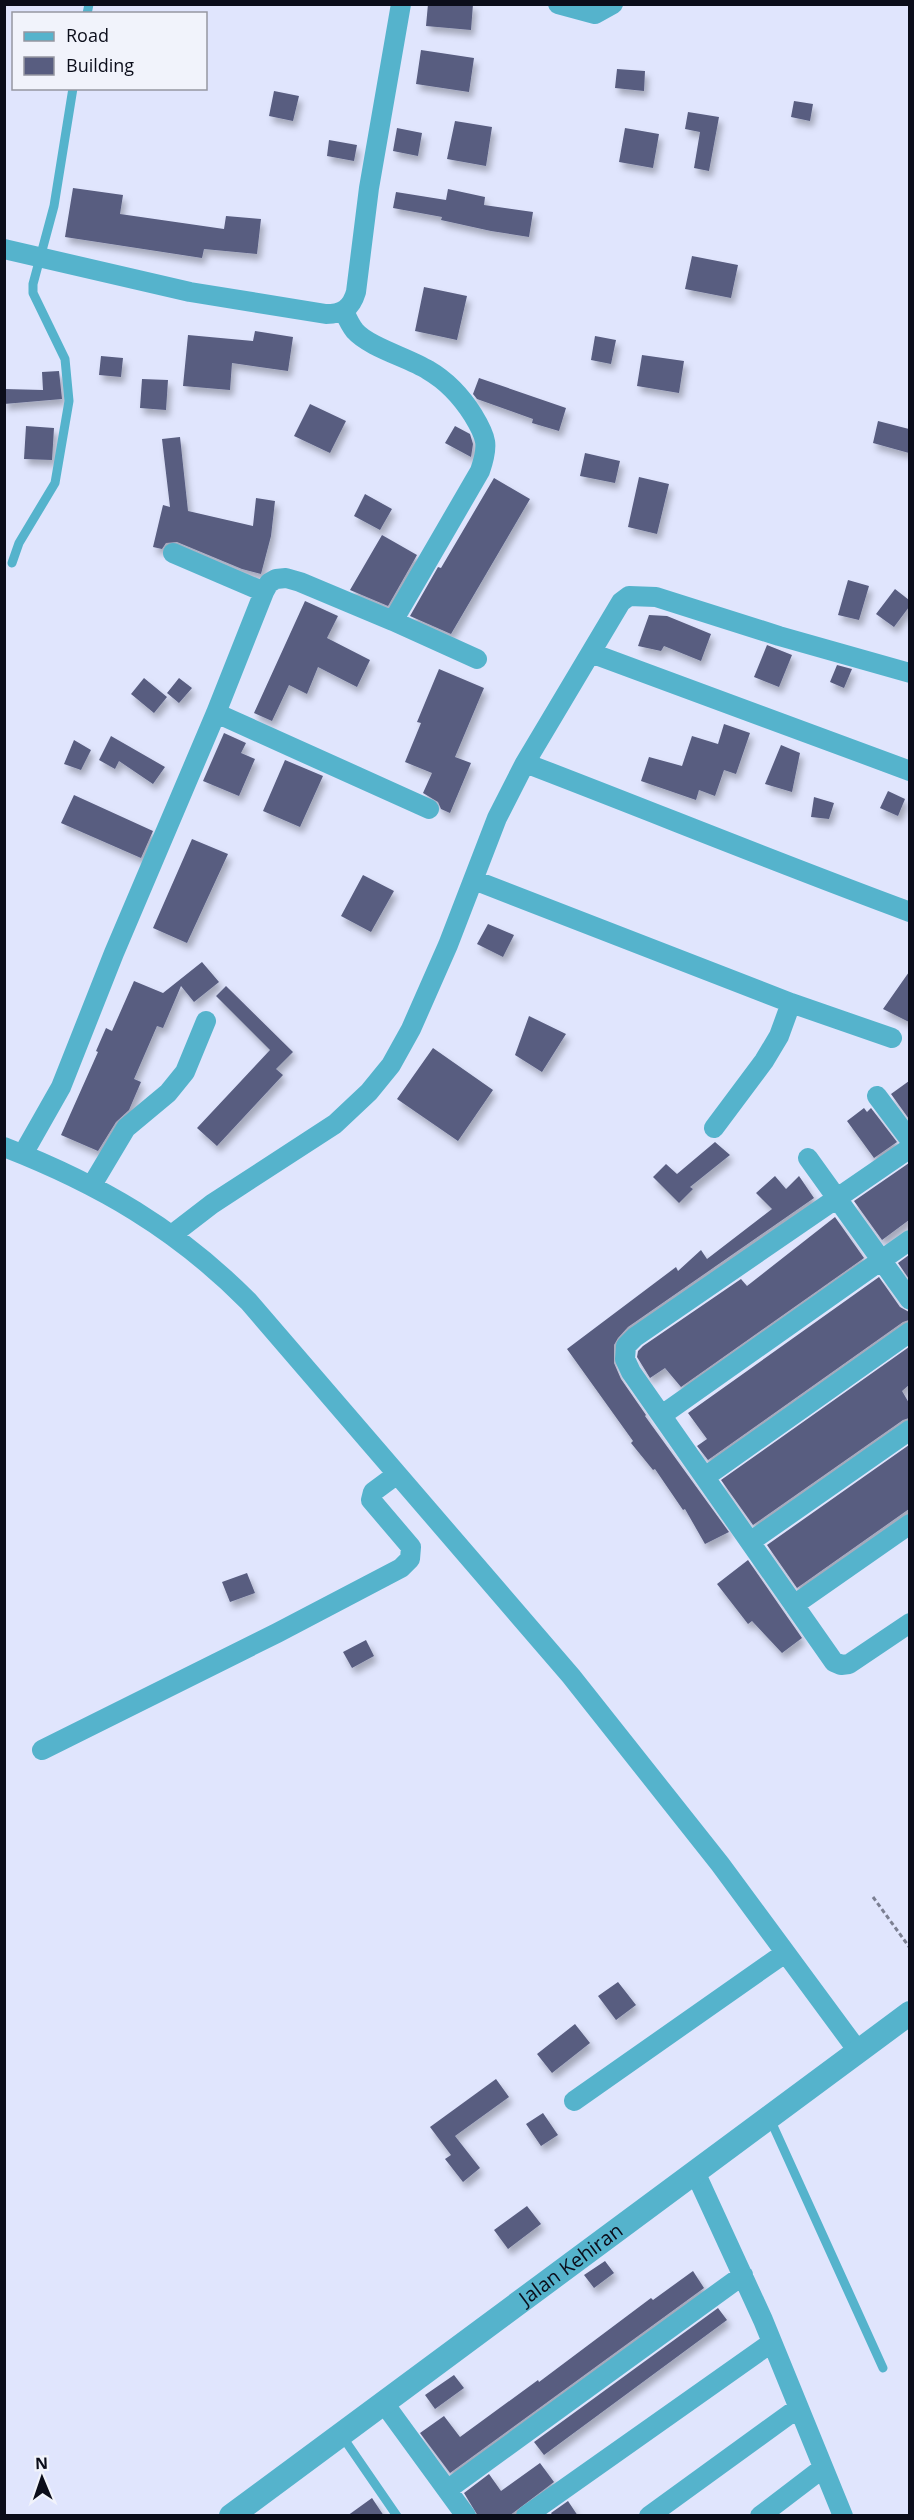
<svg xmlns="http://www.w3.org/2000/svg" width="914" height="2520" font-family="'Open Sans',sans-serif">
<style>
.building{fill:#585d80;filter:url(#shadow)}
.lines{fill:none;stroke-linecap:round;stroke-linejoin:round}
.path{stroke:#7b7f92;stroke-width:3;stroke-dasharray:4.5 3;stroke-linecap:butt}
.service{stroke:#55b3cc;stroke-width:9}
.minor{stroke:#55b3cc;stroke-width:20}
.tertiary{stroke:#55b3cc;stroke-width:24}
.labels{text-anchor:middle;stroke-width:4.5;stroke-linejoin:round;paint-order:stroke}
.street-label{font-size:20px;fill:#0b0d1a;stroke:#f1f3fb}
</style>
<defs>
<filter id="shadow"><feDropShadow dx="3.5" dy="6" stdDeviation="3" flood-color="#0004"/></filter>
</defs>
<rect width="100%" height="100%" fill="#e0e5fd"/>
<path class="building" d="M428 4H473L471 30 426 26Z
M421 50 474 58 469 92 416 84Z
M617 69 645 71 644 91 615 88Z
M274 91 299 96 293 121 269 116Z
M794 101 813 104 810 121 791 117Z
M688 112 719 117 709 171 694 168 700 132 685 129Z
M455 121 492 127 486 166 447 159Z
M397 128 422 133 418 156 393 151Z
M625 128 659 134 653 168 619 162Z
M329 140 357 145 354 161 327 156Z
M73 188 123 195 120 214 224 229 226 216 261 219 257 254 204 249 202 258 65 237Z
M448 189 485 197 484 205 533 212 529 237 491 231 441 220 442 217 393 208 396 192 446 200Z
M692 256 738 265 731 298 685 289Z
M424 287 467 296 457 340 415 331Z
M255 331 293 337 288 371 232 363 230 390 183 386 188 335 253 341Z
M595 336 616 340 611 364 591 360Z
M642 355 684 361 679 393 637 386Z
M101 356 123 358 121 377 99 375Z
M59 371 62 399 4 404V389L43 390 42 372Z
M479 378 566 408 559 431 532 423 533 419 477 399 473 394Z
M142 379 168 380 166 410 140 408Z
M310 404 346 421 330 453 294 436Z
M878 421 909 429V453L873 443Z
M26 426 54 428 52 460 24 459Z
M455 426 470 434 473 444 471 457 445 443Z
M180 437 188 511 253 526 256 498 275 501 271 536 261 574 242 569 177 542 166 543 162 549 153 547 163 505 170 507 162 439Z
M585 453 620 461 615 483 580 476Z
M639 477 669 484 657 534 628 527Z
M494 478 530 499 451 634 410 616 438 567 441 568Z
M365 494 392 509 380 530 354 516Z
M382 535 417 555 388 606 350 590Z
M848 580 869 586 859 620 838 615Z
M895 589 909 600V607L894 627 876 614Z
M305 601 338 616 327 638 370 660 357 687 318 667 307 694 289 685 272 721 254 713Z
M649 615 667 616 711 634 701 661 664 646 661 651 638 646Z
M767 645 792 655 779 687 754 677Z
M837 665 852 669 844 688 830 682Z
M439 669 484 688 455 757 471 763 450 813 441 809 438 802 423 793 432 773 405 762 421 723 417 722Z
M144 678 167 697 154 713 131 694Z
M179 678 192 688 179 703 167 693Z
M724 724 750 733 736 774 724 770 715 796 699 790 696 800 641 781 649 757 682 766 692 736 718 744Z
M224 733 246 743 241 753 255 759 239 796 203 781Z
M111 736 165 767 153 784 119 761 115 769 99 760Z
M74 740 91 750 81 770 64 764Z
M781 745 800 753 792 792 765 784Z
M285 760 323 776 300 827 263 811Z
M888 791 905 799 898 816 880 808Z
M74 795 153 831 141 858 61 823Z
M814 797 834 803 829 819 811 817Z
M192 839 228 854 187 943 153 928Z
M363 875 394 891 371 932 341 916Z
M488 924 514 935 503 957 477 944Z
M202 962 219 982 194 1002 181 986 163 1028 157 1026 134 1079 141 1082 129 1110 116 1122 98 1151 61 1135 98 1052 96 1051 106 1028 112 1031 134 981 163 993Z
M909 972V1022L883 1009Z
M226 986 293 1052 276 1069 283 1075 217 1146 197 1128 270 1050 216 996Z
M529 1016 566 1034 542 1072 515 1055Z
M433 1048 493 1090 458 1141 397 1099Z
M909 1081V1119L891 1094Z
M864 1108 867 1112 871 1108 897 1142 874 1158 847 1121Z
M715 1142 730 1155 690 1187 693 1189 679 1203 653 1177 666 1164 677 1174Z
M909 1163V1220L882 1240 854 1201Z
M775 1176 786 1189 799 1176 814 1198 628 1327 618 1338 614 1345V1363L621 1379 646 1415 645 1416 729 1532 705 1544 685 1509 683 1510 655 1469 653 1470 631 1443 633 1441 567 1349 676 1267 678 1271 701 1250 707 1259 772 1209 756 1193Z
M835 1217 864 1258 681 1387 665 1368 650 1378 637 1357 638 1351 643 1346 741 1279 747 1286Z
M909 1255V1279L898 1263Z
M879 1277 900 1307 909 1312V1320L903 1322 708 1460 697 1446 707 1439 688 1413Z
M909 1347V1385L902 1391 909 1403V1418L903 1420 753 1525 721 1480Z
M909 1445V1509L797 1588 767 1545Z
M748 1560 802 1638 782 1653 752 1621 748 1624 717 1584Z
M247 1573 255 1593 230 1602 222 1582Z
M366 1640 374 1656 352 1668 343 1652Z
M618 1982 636 2005 616 2020 598 1996Z
M575 2024 590 2043 552 2073 537 2054Z
M496 2079 509 2097 455 2136 480 2168 463 2182 445 2159 451 2155 430 2127Z
M543 2113 558 2135 541 2146 526 2124Z
M527 2206 541 2224 508 2249 494 2230Z
M605 2261 614 2273 594 2288 584 2275Z
M693 2271 704 2288 450 2473 420 2433 444 2416 460 2437 538 2380 539 2382 651 2298 653 2300Z
M718 2308 727 2320 544 2455 534 2442Z
M454 2375 464 2388 435 2409 425 2395Z
M540 2463 554 2482 509 2516H478L464 2493 489 2474 501 2491Z
M372 2498 384 2516H347Z
M568 2501 578 2516H553L551 2513Z"/>
<g class="lines">
<path class="path" d="M873 1897 910 1948"/>
<path class="service" d="M87 14 89 4
M12 563 19 543 55 483 69 401 65 359 33 293V284L54 206 73 88
M770 2119 883 2368
M342 2436 397 2516"/>
<path class="minor" d="M558 4 595 14 613 4
M4 249 190 292 326 314C342 314 351 309 356 292L369 188 401 4
M173 553 264 592
M393 621 477 659
M591 653 910 771
M216 713 429 809
M525 763C653 812 780 864 910 912
M474 880 791 1003 892 1038
M877 1096 910 1140
M714 1128 764 1061 779 1036 791 1003
M4 1147C99 1184 177 1229 249 1302L571 1676 720 1864 858 2051
M910 1148 635 1337 626 1346 625 1359 631 1372 834 1662 841 1665 849 1664 910 1623
M23 1154 61 1087 114 953 216 713 264 592 269 583 276 579 286 578 300 582 393 621 480 471C489 445 487 438 473 415 461 396 447 381 428 370 409 358 369 347 355 331 350 325 347 318 344 311
M808 1158 910 1300
M92 1185 126 1128 168 1093 185 1072 206 1021
M173 1234 212 1204 335 1124 369 1092 391 1065 411 1029 448 945 497 818 525 763 621 602 629 596 656 597 779 636 910 673
M662 1415 910 1240
M705 1477 910 1332
M750 1542 910 1430
M794 1605 910 1524
M42 1750 277 1633 401 1568 410 1559 411 1547 371 1500 373 1492 396 1475
M574 2101 785 1953
M695 2172 763 2320 843 2516
M383 2402 466 2516
M447 2490 743 2275
M526 2516 771 2343
M649 2516 798 2408
M760 2516 823 2468"/>
<path class="tertiary" id="s1" d="M231 2516 910 2013"/>
</g>
<g class="labels">
<g class="street-label">
<text dy="7" stroke="none"><textPath href="#s1" startOffset="423">Jalan Kehiran</textPath></text>
</g>
</g>
<rect width="914" height="2520" fill="none" stroke="#0b0d1a" stroke-width="12"/>
<rect x="12" y="12" width="195" height="78" fill="#f1f3fb" stroke="#9597a1" stroke-width="1.5"/>
<rect x="24" y="32" width="30" height="9" fill="#55b3cc" stroke="#9597a1" stroke-width="1.5"/>
<text x="66" y="42" font-size="18" fill="#0b0d1a">Road</text>
<rect x="24" y="57" width="30" height="18" fill="#585d80" stroke="#9597a1" stroke-width="1.5"/>
<text x="66" y="72" font-size="18" fill="#0b0d1a">Building</text>
<g transform="translate(42 2478) rotate(358)" stroke="#f1f3fb" stroke-width="4.5" paint-order="stroke">
<path d="M0-4.5L10 22L0 15L-10 22Z" fill="#0b0d1a"/>
<text y="-9" font-size="16" font-weight="bold" text-anchor="middle" fill="#0b0d1a">N</text>
</g>
</svg>
